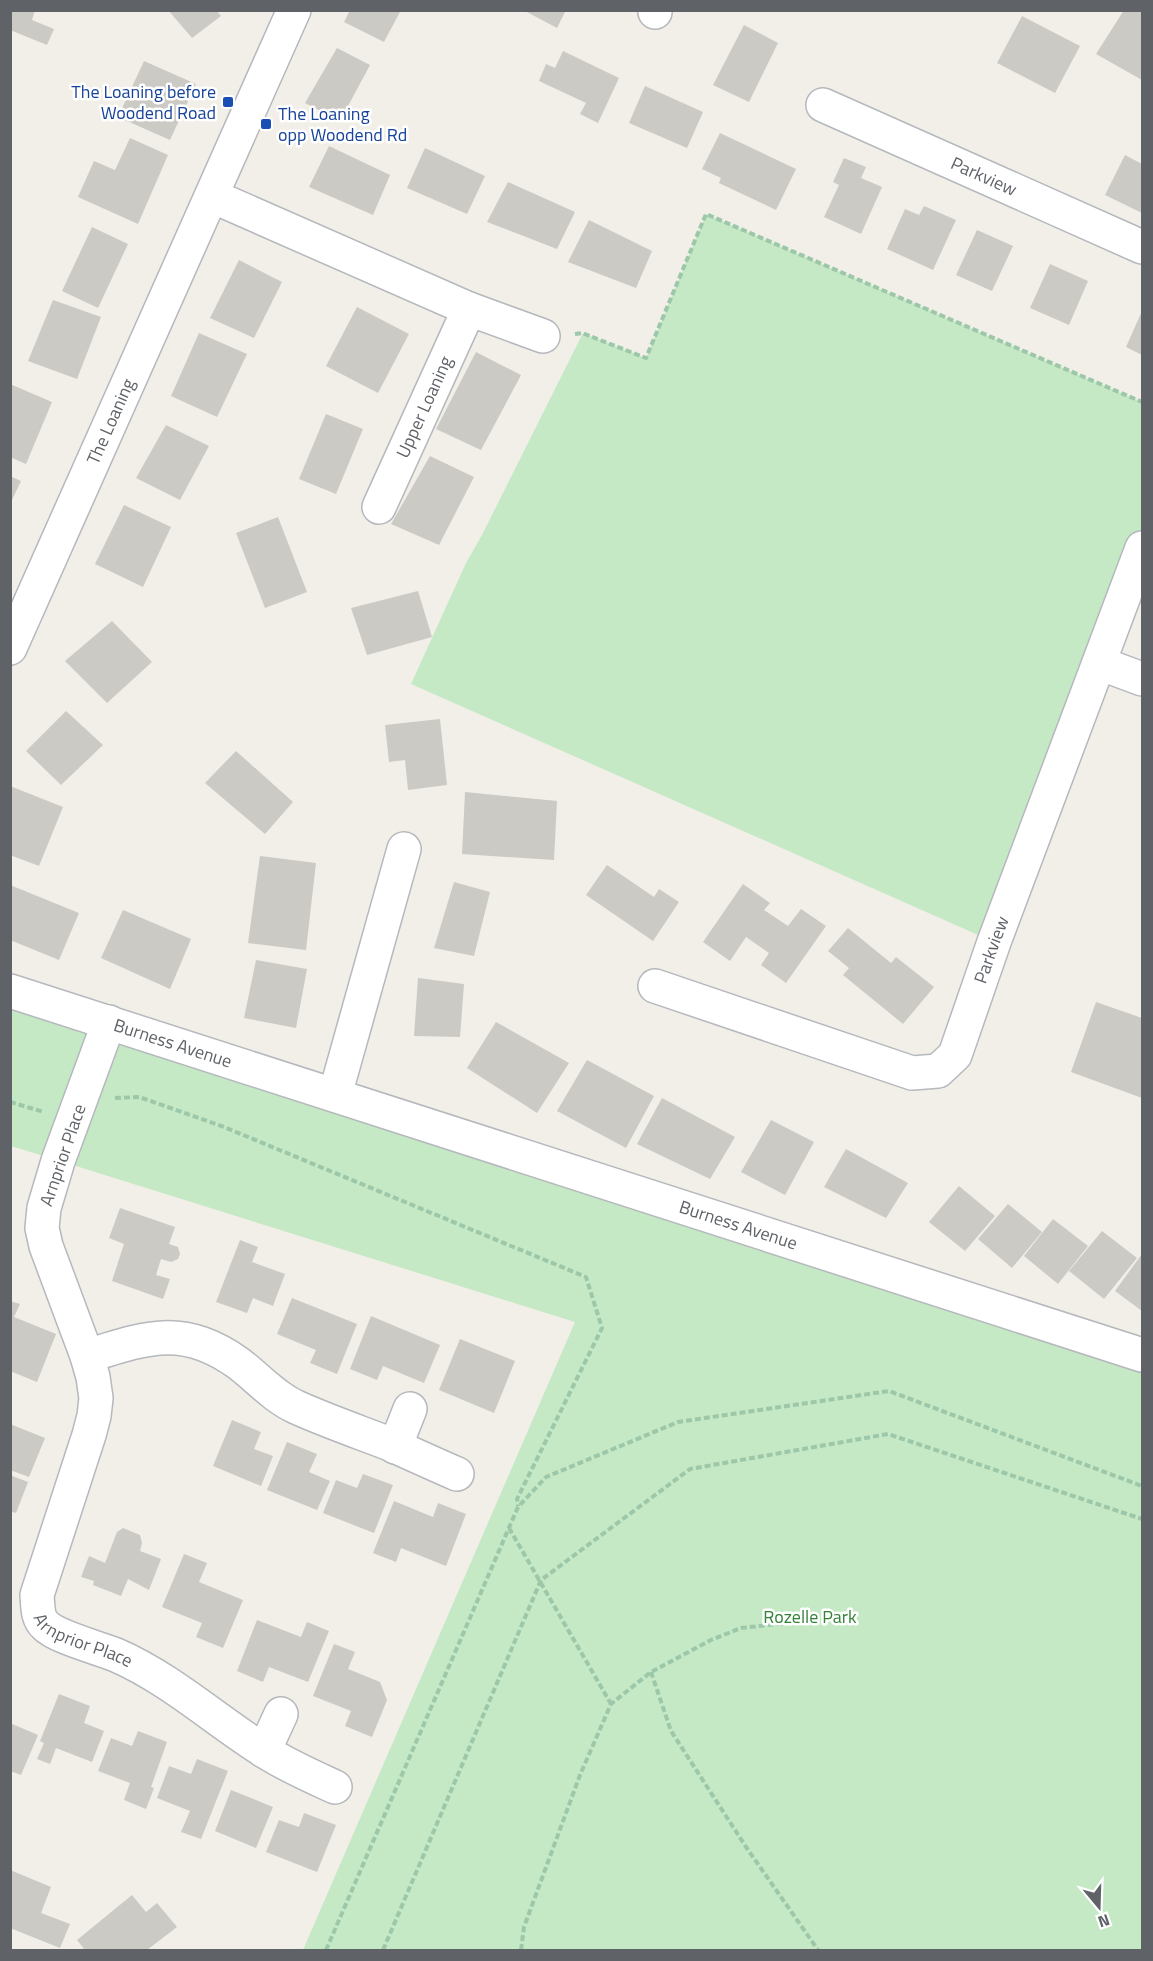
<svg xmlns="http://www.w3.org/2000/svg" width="1153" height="1961" font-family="'Titillium Web',sans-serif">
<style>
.green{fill:#c5e8c5}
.building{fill:#cccac5}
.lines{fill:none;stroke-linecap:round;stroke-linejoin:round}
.minor-casing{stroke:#b5b8bc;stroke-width:36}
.tertiary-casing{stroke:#b5b8bc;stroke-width:36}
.path{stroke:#9cc7a9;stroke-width:4;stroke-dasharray:6 3;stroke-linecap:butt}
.minor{stroke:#fff;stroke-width:33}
.tertiary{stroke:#fff;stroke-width:33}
.transit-dot{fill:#1a4fb4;stroke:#fff;stroke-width:2}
.labels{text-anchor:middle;stroke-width:5;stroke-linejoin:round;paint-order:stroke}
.transit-label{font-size:18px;fill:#164399;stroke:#fff;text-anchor:end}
.street-label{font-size:18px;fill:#5f6368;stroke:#fff}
.park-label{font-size:18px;fill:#348238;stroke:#fff}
</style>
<rect width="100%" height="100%" fill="#f1efe8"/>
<path class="green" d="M706 214 1142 402V548L994 942 411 684 466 563 482 535 583 333 646 358Z
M11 993 107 1025 57 1160 11 1146Z
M109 1026 1142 1364V1950H303L575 1322 60 1161Z"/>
<path class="building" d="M10 10H35L32 20 54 29 47 45 10 30Z
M168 10H216L221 16 192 38Z
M350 10H401L384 42 344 22Z
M523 10H566L557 28Z
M1124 10H1142V80L1096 54Z
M1022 16 1080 46 1055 93 997 63Z
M744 25 778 43 749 102 713 85Z
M337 48 370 65 340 121 305 103Z
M563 51 619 78 598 123 580 114 586 103 539 81 546 64 555 68Z
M144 61 196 84 170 140 118 117Z
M645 86 703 112 687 148 629 123Z
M720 133 796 169 776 210 719 183 721 178 702 169Z
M130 138 168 155 138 224 78 197 94 161 115 170Z
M329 146 390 175 373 215 309 187Z
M425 148 485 176 467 214 407 188Z
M1125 155 1142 164V213L1105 195Z
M844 158 866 167 861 178 882 187 861 234 824 217 839 185 833 182Z
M508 182 575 212 557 249 487 222Z
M924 206 956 220 933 270 887 249 905 209 919 215Z
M589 220 652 251 636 288 568 262Z
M92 227 128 244 98 308 62 291Z
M977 230 1013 246 992 291 956 275Z
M239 260 282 282 254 338 210 318Z
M1050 264 1088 281 1069 325 1030 308Z
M53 300 101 317 77 379 28 361Z
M357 307 409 334 378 393 326 366Z
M1142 311V355L1126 347Z
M199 333 247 354 217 417 171 396Z
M476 352 521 375 481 450 436 429Z
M10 384 52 402 26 464 10 457Z
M326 414 363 429 336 494 299 479Z
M166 425 209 446 180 500 136 478Z
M430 456 474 477 439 545 391 524Z
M10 476 21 481 10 504Z
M124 505 171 527 143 587 95 564Z
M278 517 307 592 265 608 236 533Z
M418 591 432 637 367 655 351 608Z
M112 621 152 662 107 703 65 661Z
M66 711 103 745 61 785 26 751Z
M440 719 447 785 408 790 405 760 389 762 385 725Z
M236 751 293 802 265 834 205 783Z
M10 786 63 807 39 866 10 855Z
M465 792 557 801 554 860 462 854Z
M260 856 316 863 306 950 248 943Z
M607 865 654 897 659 889 679 902 653 941 586 895Z
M454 882 490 892 474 956 434 948Z
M743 884 770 903 764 910 788 926 801 909 826 926 786 983 761 965 769 953 746 937 730 961 703 942Z
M10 885 79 913 59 960 10 940Z
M123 910 191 939 170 989 101 958Z
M848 928 891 963 896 957 934 987 903 1024 843 975 849 968 828 951Z
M256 960 307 969 296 1028 244 1018Z
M418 978 464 984 460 1037 414 1036Z
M1096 1002 1142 1018V1098L1071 1072Z
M496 1022 569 1063 537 1113 467 1068Z
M587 1060 654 1096 626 1148 557 1111Z
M662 1098 735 1137 710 1179 637 1144Z
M771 1120 814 1142 785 1195 741 1172Z
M846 1149 908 1183 886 1218 824 1187Z
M959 1186 995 1216 965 1251 929 1222Z
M1008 1204 1042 1232 1012 1268 978 1239Z
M120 1208 175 1227 169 1244 178 1247 180 1254 178 1259 171 1262 161 1259 156 1275 170 1279 163 1299 112 1281 124 1244 109 1238Z
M1053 1219 1088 1246 1058 1284 1024 1256Z
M1102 1231 1137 1258 1104 1299 1069 1271Z
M240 1240 258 1247 252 1262 285 1274 273 1306 253 1298 247 1313 216 1302Z
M1142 1254V1311L1115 1291Z
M292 1298 357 1324 337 1374 310 1363 316 1350 277 1334Z
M10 1301 20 1304 14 1317 56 1334 37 1382 10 1371Z
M371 1316 440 1345 424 1383 383 1366 377 1380 350 1369Z
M460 1339 515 1361 494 1413 439 1390Z
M232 1420 261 1432 254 1449 273 1456 261 1486 213 1466Z
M10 1424 45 1438 29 1477 10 1470Z
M287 1442 317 1454 309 1472 330 1481 317 1510 267 1490Z
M363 1474 393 1485 374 1533 323 1513 336 1480 357 1488Z
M10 1475 28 1482 16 1513 10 1511Z
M394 1501 433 1517 438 1503 466 1514 446 1566 401 1548 396 1562 373 1553Z
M123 1528 140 1535 142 1543 140 1551 161 1559 149 1590 128 1579 121 1596 93 1585 94 1581 81 1577 89 1556 105 1563 117 1532Z
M184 1554 207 1563 199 1582 243 1600 223 1648 196 1637 202 1623 162 1607Z
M257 1620 301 1637 307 1622 329 1631 308 1682 269 1667 263 1682 237 1671Z
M334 1644 355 1652 348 1669 380 1682 387 1700 372 1737 345 1726 351 1711 313 1696Z
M59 1694 90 1706 84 1723 104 1731 92 1762 56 1748 50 1764 37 1759 44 1743 40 1741Z
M10 1723 38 1735 21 1775 10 1771Z
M138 1731 167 1742 151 1787 154 1788 146 1809 124 1800 130 1783 98 1771 111 1738 132 1746Z
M197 1759 228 1771 201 1839 181 1832 190 1811 157 1798 169 1766 191 1774Z
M231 1790 273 1807 256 1848 215 1831Z
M304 1813 336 1825 317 1872 266 1852 279 1820 299 1827Z
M10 1870 51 1887 41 1913 70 1924 60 1948 10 1928Z
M132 1895 146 1912 157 1903 177 1927 147 1950H85L77 1940Z"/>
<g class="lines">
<defs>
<g id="minor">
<path d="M655 12V10"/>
<path id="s1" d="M823 105 1142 247"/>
<path d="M212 196 469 309 543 336"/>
<path id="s2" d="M379 507 469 309"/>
<path d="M1099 663 1142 679"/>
<path id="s3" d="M655 986 912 1073 938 1071 955 1055 994 942 1142 548"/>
<path id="s4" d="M10 991 1142 1355"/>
<path id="s5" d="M109 1022 58 1161 44 1208 42 1228 46 1246 87 1356 93 1377 96 1398 94 1416 89 1435 37 1595C38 1605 37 1618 45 1625 56 1637 99 1648 116 1655 171 1679 215 1720 266 1752 288 1766 311 1776 335 1787"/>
<path d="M335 1095 404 849"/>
<path d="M87 1356C145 1338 183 1323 238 1363 258 1378 274 1397 296 1407 327 1421 359 1432 390 1444 412 1454 434 1464 457 1474"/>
<path d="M395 1447 410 1409"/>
<path d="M264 1751 281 1714"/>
</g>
<g id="tertiary">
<path id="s6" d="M10 648 294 10"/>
</g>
</defs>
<use href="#minor" class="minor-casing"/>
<use href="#tertiary" class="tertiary-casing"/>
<path class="path" d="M575 334 582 333 646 358 706 214 1142 402
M115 1098 139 1097 224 1127 586 1277 602 1328 517 1499 518 1506
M10 1102 44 1112
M509 1528 611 1704
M651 1672 671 1731 746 1847 818 1950
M326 1950 518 1507 546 1477 678 1422 889 1391 1142 1486
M383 1950 541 1580 690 1469 888 1434 1142 1519
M521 1950 524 1927 580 1775 611 1704 651 1672 711 1640 741 1628 787 1623"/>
<use href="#minor" class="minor"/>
<use href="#tertiary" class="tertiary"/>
</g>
<g class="transit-dot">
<rect x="222" y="96" width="12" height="12" rx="3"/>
<rect x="260" y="118" width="12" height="12" rx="3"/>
</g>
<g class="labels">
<g class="transit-label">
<text x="216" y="98">The Loaning before<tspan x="216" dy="21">Woodend Road</tspan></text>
<text x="278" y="120" text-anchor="start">The Loaning<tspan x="278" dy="21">opp Woodend Rd</tspan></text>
</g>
<g class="street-label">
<text dy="6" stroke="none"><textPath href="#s1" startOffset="176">Parkview</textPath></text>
<text dy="6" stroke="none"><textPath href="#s2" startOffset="110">Upper Loaning</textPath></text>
<text dy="6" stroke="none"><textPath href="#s6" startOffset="248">The Loaning</textPath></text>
<text dy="6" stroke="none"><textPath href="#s3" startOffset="432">Parkview</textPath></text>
<text dy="6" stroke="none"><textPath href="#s4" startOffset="171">Burness Avenue</textPath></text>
<text transform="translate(63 1155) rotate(-71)" y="6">Arnprior Place</text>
<text dy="6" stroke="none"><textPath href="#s4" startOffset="765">Burness Avenue</textPath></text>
<text dy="6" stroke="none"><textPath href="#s5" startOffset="675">Arnprior Place</textPath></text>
</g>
<g class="park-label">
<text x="810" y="1623">Rozelle Park</text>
</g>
</g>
<rect width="1153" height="1961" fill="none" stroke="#5f6368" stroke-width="24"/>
<g transform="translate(1099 1907) rotate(161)" stroke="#ffffff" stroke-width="4.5" paint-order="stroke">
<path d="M0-4.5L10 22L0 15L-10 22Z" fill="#5f6368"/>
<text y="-9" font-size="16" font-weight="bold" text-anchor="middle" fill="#5f6368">N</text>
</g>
</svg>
